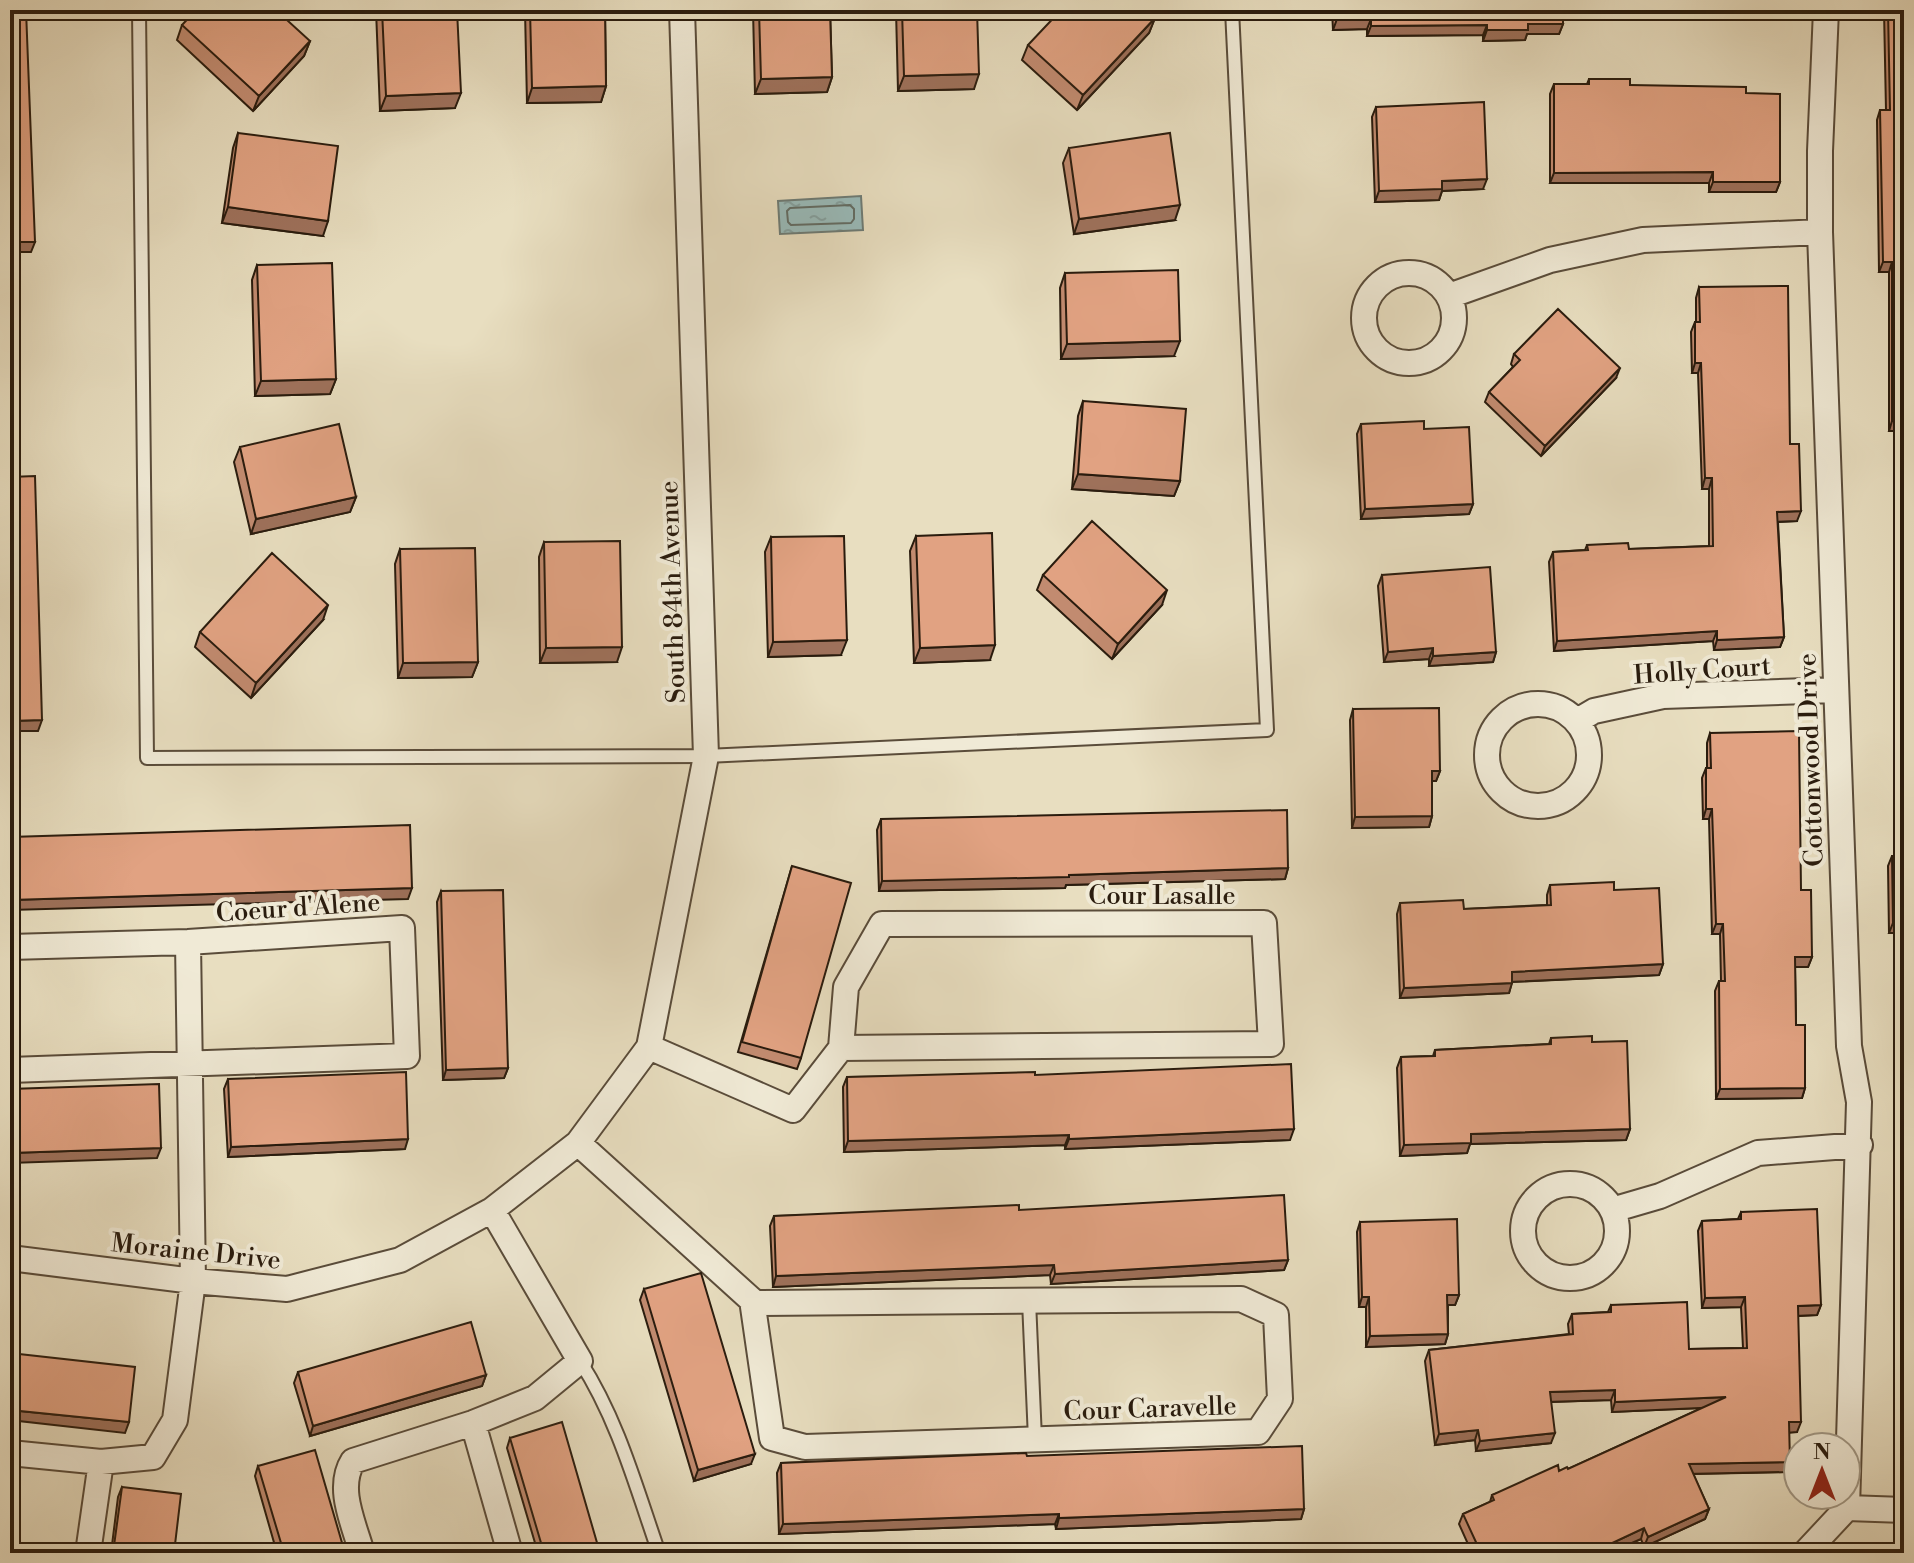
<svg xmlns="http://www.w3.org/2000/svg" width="1914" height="1563" font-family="'Libre Bodoni',serif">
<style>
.water{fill:url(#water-ripples);stroke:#6d7b75;stroke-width:2}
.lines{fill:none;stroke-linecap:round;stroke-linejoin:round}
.shore{stroke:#626c64;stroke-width:2}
.lane-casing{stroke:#5a4c3a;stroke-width:16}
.street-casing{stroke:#5a4c3a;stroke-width:28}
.lane{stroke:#f0ead6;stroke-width:12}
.street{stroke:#f0ead6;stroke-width:24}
.wall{fill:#c28b70;stroke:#2a1c0e;stroke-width:2}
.shaded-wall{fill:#9e715b;stroke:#2a1c0e;stroke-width:2}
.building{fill:#e1a282;stroke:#2a1c0e;stroke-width:2}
.labels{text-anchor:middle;stroke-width:8;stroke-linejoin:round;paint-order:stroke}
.street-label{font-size:26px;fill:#2a1c0e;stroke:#f0ead6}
</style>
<defs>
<pattern id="water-ripples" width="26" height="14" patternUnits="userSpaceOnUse" patternTransform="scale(2)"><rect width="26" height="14" fill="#99bbba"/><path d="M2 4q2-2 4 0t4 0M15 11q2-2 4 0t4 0" fill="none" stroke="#84a09f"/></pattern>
</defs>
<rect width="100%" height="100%" fill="#e8dec0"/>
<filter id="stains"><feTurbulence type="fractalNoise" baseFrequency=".0025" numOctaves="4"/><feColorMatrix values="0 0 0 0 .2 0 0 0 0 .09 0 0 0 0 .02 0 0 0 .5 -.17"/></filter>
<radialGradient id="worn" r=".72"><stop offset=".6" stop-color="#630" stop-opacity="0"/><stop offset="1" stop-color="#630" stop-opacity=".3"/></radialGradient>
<path class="water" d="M861 196 863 230 780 234 778 201Z"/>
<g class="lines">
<path class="shore" d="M850 205 854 209V219L851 223 791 225 788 222 787 211 790 208Z"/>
<defs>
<path id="lane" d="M139 10 147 758 706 756 1267 730 1232 10
M1029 1301 1035 1439
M580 1361C618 1420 636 1487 659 1553"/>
<path id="street" d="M1826 10 1820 151V232L1849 1046 1859 1102 1847 1508
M1364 318a45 45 0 1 1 90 0a45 45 0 1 1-90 0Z
M1449 296 1550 260 1643 240 1820 232
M1487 755a51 51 0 1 1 102 0a51 51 0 1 1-102 0Z
M1577 721 1594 711 1663 696 1836 690
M10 947 188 942 402 928 407 1056 10 1070
M649 1047 793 1110 841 1048 1271 1044 1264 923 882 924 846 987 841 1048
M578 1143 755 1303 1241 1299 1276 1315 1280 1399 1258 1432 805 1447 772 1438 752 1300
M1523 1231a47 47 0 1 1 94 0a47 47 0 1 1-94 0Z
M1612 1210 1660 1196 1758 1153 1860 1145
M10 1258 193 1281 287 1289 400 1260 492 1210 578 1143 649 1047 706 756 682 10
M473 1423 510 1553
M10 1453 101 1462 153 1457 175 1420 193 1281 188 942
M88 1553 101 1462
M362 1553C354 1524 336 1488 353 1461L473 1423 535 1398 580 1361 492 1210
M1805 1553 1847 1508 1904 1510"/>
</defs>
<use href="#lane" class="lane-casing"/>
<use href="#street" class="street-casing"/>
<use href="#lane" class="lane"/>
<use href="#street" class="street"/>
</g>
<path class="wall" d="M376 10H457L455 108 380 111Z
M525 10H605L606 86 601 102 527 103Z
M753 10H830L832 77 827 92 755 94Z
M896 10H977L974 89 898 91Z
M1332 10H1563V24L1559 34H1527L1525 40 1483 41V35L1367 36V29L1333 30Z
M1884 10H1904V532H1896L1895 431H1889V272H1879L1877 120 1880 110H1886Z
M1155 18 1149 33 1077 110 1022 60 1028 45Z
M182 25 310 41 304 56 253 111 177 40Z
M1589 79 1630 85 1746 93 1780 182 1776 192H1709V183H1550V94L1554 84H1587Z
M1376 107 1483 189 1442 191 1439 200 1375 202 1372 117Z
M238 133 323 236 222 223 233 148Z
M1069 148 1175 220 1074 234 1063 163Z
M257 265 336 379 330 394 255 396 252 280Z
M1065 273 1174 356 1061 359 1060 288Z
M1699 287 1790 444 1797 521 1778 522 1784 637 1780 647 1714 650 1713 641 1554 651 1549 562 1553 552 1585 550 1587 545 1629 549 1709 546V489H1702L1698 373H1692L1691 332 1695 322H1696V298Z
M1514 354 1616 378 1541 456 1485 402 1489 392 1513 367 1511 364Z
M1083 401 1180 481 1174 496 1072 489 1078 416Z
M1361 424 1424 429 1473 504 1469 514 1361 519 1357 434Z
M240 447 356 497 350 512 251 534 234 462Z
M916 536 990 660 914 663 910 551Z
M771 537 841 655 768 657 765 552Z
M544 542 617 662 540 663 539 557Z
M400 549 478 662 472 677 398 678 395 564Z
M1043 575 1162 605 1112 659 1037 590Z
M1382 575 1496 652 1493 662 1429 666V659L1384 662 1378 586Z
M323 620 251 698 195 647 200 632Z
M1899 697H1904V1030H1900V933H1889L1888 866 1892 856H1898L1895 708Z
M1353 709 1440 771 1436 781H1432V816L1429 827 1352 828 1350 720Z
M1710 733 1801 890 1812 957 1808 967H1795L1796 1025 1805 1088 1802 1098 1716 1099 1715 991 1719 981H1721L1720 934H1712L1709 819H1703L1702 778 1706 768H1707V743Z
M881 819 1288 868 1285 879 1066 885 1065 888 879 891 877 830Z
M792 866 801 1058 797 1069 738 1052Z
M1550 885 1614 890 1663 964 1659 975 1512 982 1509 993 1400 998 1397 914 1400 903 1464 909 1547 905V895Z
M441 891 508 1068 504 1078 443 1080 437 902Z
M1551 1038 1592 1042 1630 1129 1626 1140 1470 1144 1467 1153 1400 1156 1397 1068 1401 1057 1433 1056 1435 1050 1549 1044Z
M1035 1075 1290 1140 1065 1149V1145L844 1152 843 1087 847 1077Z
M228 1079 405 1149 228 1157 224 1089Z
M1019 1210 1288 1260 1284 1270 1051 1284 1050 1275 773 1287 770 1226 774 1216Z
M1741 1212 1821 1305 1817 1315 1798 1316 1797 1432H1789L1786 1472 1693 1474 1709 1509 1705 1519 1644 1547 1641 1539 1609 1553H1472L1459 1524 1463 1514 1490 1502 1492 1495 1559 1471 1568 1469 1702 1408 1612 1412 1611 1400 1551 1402V1443L1476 1451 1475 1440 1435 1445 1425 1361 1429 1350 1569 1334 1568 1324 1572 1314 1608 1312 1611 1305 1689 1349 1743 1348 1741 1307 1702 1308 1698 1231 1702 1221 1738 1219Z
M1360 1222 1459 1295 1455 1305H1448V1334L1445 1344 1366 1347V1307H1359L1357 1232Z
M644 1289 751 1464 694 1481 640 1300Z
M298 1372 486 1375 482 1386 310 1436 294 1383Z
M1902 1394 1904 1471H1898V1404Z
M510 1438 600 1553H538L507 1448Z
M1027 1456 1304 1509 1301 1519 1056 1529 1055 1524 779 1534 777 1473 781 1463Z
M258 1466 345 1553H277L255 1476Z
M122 1487 174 1553H111L118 1497Z"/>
<path class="shaded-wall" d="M1670 10H1777L1775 14 1667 19Z
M1155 18 1149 33 1077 110 1083 95Z
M1337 19H1371L1367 29 1333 30Z
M1528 24H1563L1559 34H1527L1525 40 1483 41 1487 30Z
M1487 25 1483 35 1367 36 1371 26Z
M310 41 304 56 253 111 259 96Z
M979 74 974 89 898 91 904 76Z
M832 77 827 92 755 94 761 79Z
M606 86 601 102 527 103 532 88Z
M461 93 455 108 380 111 386 96Z
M1713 172 1709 183H1550L1554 173Z
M1487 179 1483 189 1442 191 1439 200 1375 202 1379 191 1442 181Z
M1713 182H1780L1776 192H1709Z
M1180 205 1175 220 1074 234 1079 219Z
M228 207 328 221 323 236 222 223Z
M10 242H35L31 252H10Z
M1883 262H1892L1889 272H1879Z
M1180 341 1174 356 1061 359 1067 344Z
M1695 363H1701L1698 373H1692Z
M1620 368 1616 378 1541 456 1545 446Z
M336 379 330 394 255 396 261 381Z
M1892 421H1899L1895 431H1889Z
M1078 474 1180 481 1174 496 1072 489Z
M1705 478H1712L1709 489H1702Z
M356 497 350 512 251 534 256 519Z
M1473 504 1469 514 1361 519 1365 509Z
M1801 511 1797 521 1773 522 1777 512Z
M1900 522H1904V532H1896Z
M1167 590 1162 605 1112 659 1118 644Z
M328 605 323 620 251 698 256 683Z
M1717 631 1713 641 1554 651 1557 641Z
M1784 637 1780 647 1714 650 1717 640Z
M847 640 841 655 768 657 773 642Z
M995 645 990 660 914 663 920 648Z
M622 647 617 662 540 663 546 648Z
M1433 648 1429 659 1384 662 1388 652Z
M1496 652 1493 662 1429 666 1433 656Z
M478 662 472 677 398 678 403 663Z
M42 720 38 731H10V721Z
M1432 771H1440L1436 781H1428Z
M1706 809H1712L1709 819H1703Z
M1432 816 1429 827 1352 828 1355 817Z
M1288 868 1285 879 1066 885 1065 888 879 891 882 881Z
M412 888 408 899 10 910V900Z
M1893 923H1903L1900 933H1889Z
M1716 924H1723L1720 934H1712Z
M1795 957H1812L1808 967H1791Z
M1663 964 1659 975 1508 982 1512 972Z
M1512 983 1509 993 1400 998 1404 988Z
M508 1068 504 1078 443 1080 446 1070Z
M1805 1088 1802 1098 1716 1099 1720 1089Z
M1294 1129 1290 1140 1065 1149 1069 1139Z
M1630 1129 1626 1140 1470 1144 1467 1153 1400 1156 1404 1145 1471 1134Z
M1069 1135 1065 1145 844 1152 848 1141Z
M408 1139 405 1149 228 1157 231 1147Z
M161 1148 157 1158 10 1163V1153Z
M1288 1260 1284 1270 1051 1284 1055 1274Z
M1054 1265 1050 1275 773 1287 776 1276Z
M1447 1295H1459L1455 1305H1443Z
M1362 1297H1369L1366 1307H1359Z
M1745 1297 1741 1307 1702 1308 1705 1298Z
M1821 1305 1817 1315 1795 1316 1798 1306Z
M1448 1334 1445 1344 1366 1347 1370 1336Z
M486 1375 482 1386 310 1436 313 1426Z
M1615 1390 1611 1400 1546 1402 1550 1392Z
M1726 1397 1722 1407 1612 1412 1615 1402Z
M10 1410 129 1422 125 1433 10 1420Z
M1789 1422H1801L1797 1432 1786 1433Z
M1478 1430 1475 1440 1435 1445 1439 1434Z
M1555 1433 1551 1443 1476 1451 1480 1441Z
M755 1454 751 1464 694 1481 698 1470Z
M1902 1460H1904V1471H1898Z
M1790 1462 1786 1472 1685 1474 1689 1464Z
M1304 1509 1301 1519 1056 1529 1059 1518Z
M1709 1509 1705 1519 1644 1547 1648 1537Z
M1059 1514 1055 1524 779 1534 783 1524Z
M1644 1528 1641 1539 1609 1553H1591Z"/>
<path class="building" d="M10 10H26L35 242H10Z
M196 10H276L310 41 259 96 182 25Z
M382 10H457L461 93 386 96Z
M530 10H605L606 86 532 88Z
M759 10H830L832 77 761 79Z
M902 10H977L979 74 904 76Z
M1061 10H1146L1155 18 1083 95 1028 45Z
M1336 10H1563V24H1528V30H1487V25L1371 26V19H1337Z
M1888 10H1904V522H1900L1899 421H1892V262H1883L1880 110H1890Z
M1589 79H1630V85L1746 87V93L1780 94V182H1713V172L1554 173V84H1589Z
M1484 102 1487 179 1442 181V189L1379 191 1376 107Z
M238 133 338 146 328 221 228 207Z
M1170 133 1180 205 1079 219 1069 148Z
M332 263 336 379 261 381 257 265Z
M1178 270 1180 341 1067 344 1065 273Z
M1788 286 1790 444H1799L1801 511 1777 512 1784 637 1717 640V631L1557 641 1553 552 1588 550 1587 545 1628 543 1629 549 1713 546 1712 478H1705L1701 363H1695V322H1700L1699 287Z
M1558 309 1620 368 1545 446 1489 392 1520 360 1514 354Z
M1083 401 1186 409 1180 481 1078 474Z
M1424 421V429L1469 427 1473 504 1365 509 1361 424Z
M339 424 356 497 256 519 240 447Z
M35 476 42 720 10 721V477Z
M1092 521 1167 590 1118 644 1043 575Z
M992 533 995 645 920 648 916 536Z
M844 536 847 640 773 642 771 537Z
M620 541 622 647 546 648 544 542Z
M475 548 478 662 403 663 400 549Z
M272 553 328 605 256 683 200 632Z
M1490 567 1496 652 1433 656V648L1388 652 1382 575Z
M1899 697H1904V1020L1903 923H1893L1892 856H1902Z
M1439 708 1440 771H1432V816L1355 817 1353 709Z
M1799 731 1801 890H1811L1812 957H1795L1796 1025H1805V1088L1720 1089 1719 981H1725L1723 924H1716L1712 809H1706V768H1711L1710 733Z
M1287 810 1288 868 1069 875V877L882 881 881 819Z
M410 825 412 888 10 900V837Z
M792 866 851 883 801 1058 742 1042Z
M1614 882V890L1659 888 1663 964 1512 972V983L1404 988 1400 903 1463 900 1464 909 1551 905 1550 885Z
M503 890 508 1068 446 1070 441 891Z
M1592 1036V1042L1627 1041 1630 1129 1471 1134V1143L1404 1145 1401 1057 1435 1056V1050L1551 1044V1038Z
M1291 1064 1294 1129 1069 1139V1135L848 1141 847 1077 1035 1072V1075Z
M406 1072 408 1139 231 1147 228 1079Z
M159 1084 161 1148 10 1153V1089Z
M1284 1195 1288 1260 1055 1274 1054 1265 776 1276 774 1216 1019 1205V1210Z
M1817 1209 1821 1305 1798 1306 1801 1422H1789L1790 1462 1689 1464 1709 1509 1648 1537 1644 1528 1591 1553H1481L1463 1514 1494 1500 1492 1495 1558 1465 1559 1471 1567 1467 1568 1469 1726 1397 1615 1402V1390L1550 1392 1555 1433 1480 1441 1478 1430 1439 1434 1429 1350 1573 1334 1572 1314 1611 1312V1305L1687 1302 1689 1349 1747 1348 1745 1297 1705 1298 1702 1221 1741 1219V1212Z
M1457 1219 1459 1295H1447L1448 1334 1370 1336 1369 1297H1362L1360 1222Z
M701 1273 755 1454 698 1470 644 1289Z
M471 1322 486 1375 313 1426 298 1372Z
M10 1353 135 1367 129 1422 10 1410Z
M1902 1394H1904V1460H1902Z
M562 1422 600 1553H544L510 1438Z
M1302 1446 1304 1509 1059 1518V1514L783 1524 781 1463 1026 1453 1027 1456Z
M315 1450 345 1553H284L258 1466Z
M122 1487 181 1494 174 1553H113Z"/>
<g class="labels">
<g class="street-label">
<text transform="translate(672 592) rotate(-92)" y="9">South 84th Avenue</text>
<text transform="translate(1702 670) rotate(-4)" y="9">Holly Court</text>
<text transform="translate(1810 760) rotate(-92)" y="9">Cottonwood Drive</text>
<text x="1162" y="904">Cour Lasalle</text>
<text transform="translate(298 907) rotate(-4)" y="9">Coeur d'Alene</text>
<text transform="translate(196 1251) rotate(6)" y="9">Moraine Drive</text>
<text transform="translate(1150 1408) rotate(-2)" y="9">Cour Caravelle</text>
</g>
</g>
<rect width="1914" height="1563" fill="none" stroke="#e8dec0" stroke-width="40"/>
<rect x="12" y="12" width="1890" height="1539" fill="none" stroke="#2a1c0e" stroke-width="4"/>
<rect x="20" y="20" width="1874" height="1523" fill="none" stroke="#2a1c0e" stroke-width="2"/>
<g transform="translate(1822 1471)"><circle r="38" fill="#f0ead6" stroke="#a19886" stroke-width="2"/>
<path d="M0-6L14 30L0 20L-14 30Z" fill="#8f2418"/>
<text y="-12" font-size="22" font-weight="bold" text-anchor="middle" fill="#2a1c0e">N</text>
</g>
<rect width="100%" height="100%" filter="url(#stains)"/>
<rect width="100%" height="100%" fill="url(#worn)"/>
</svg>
